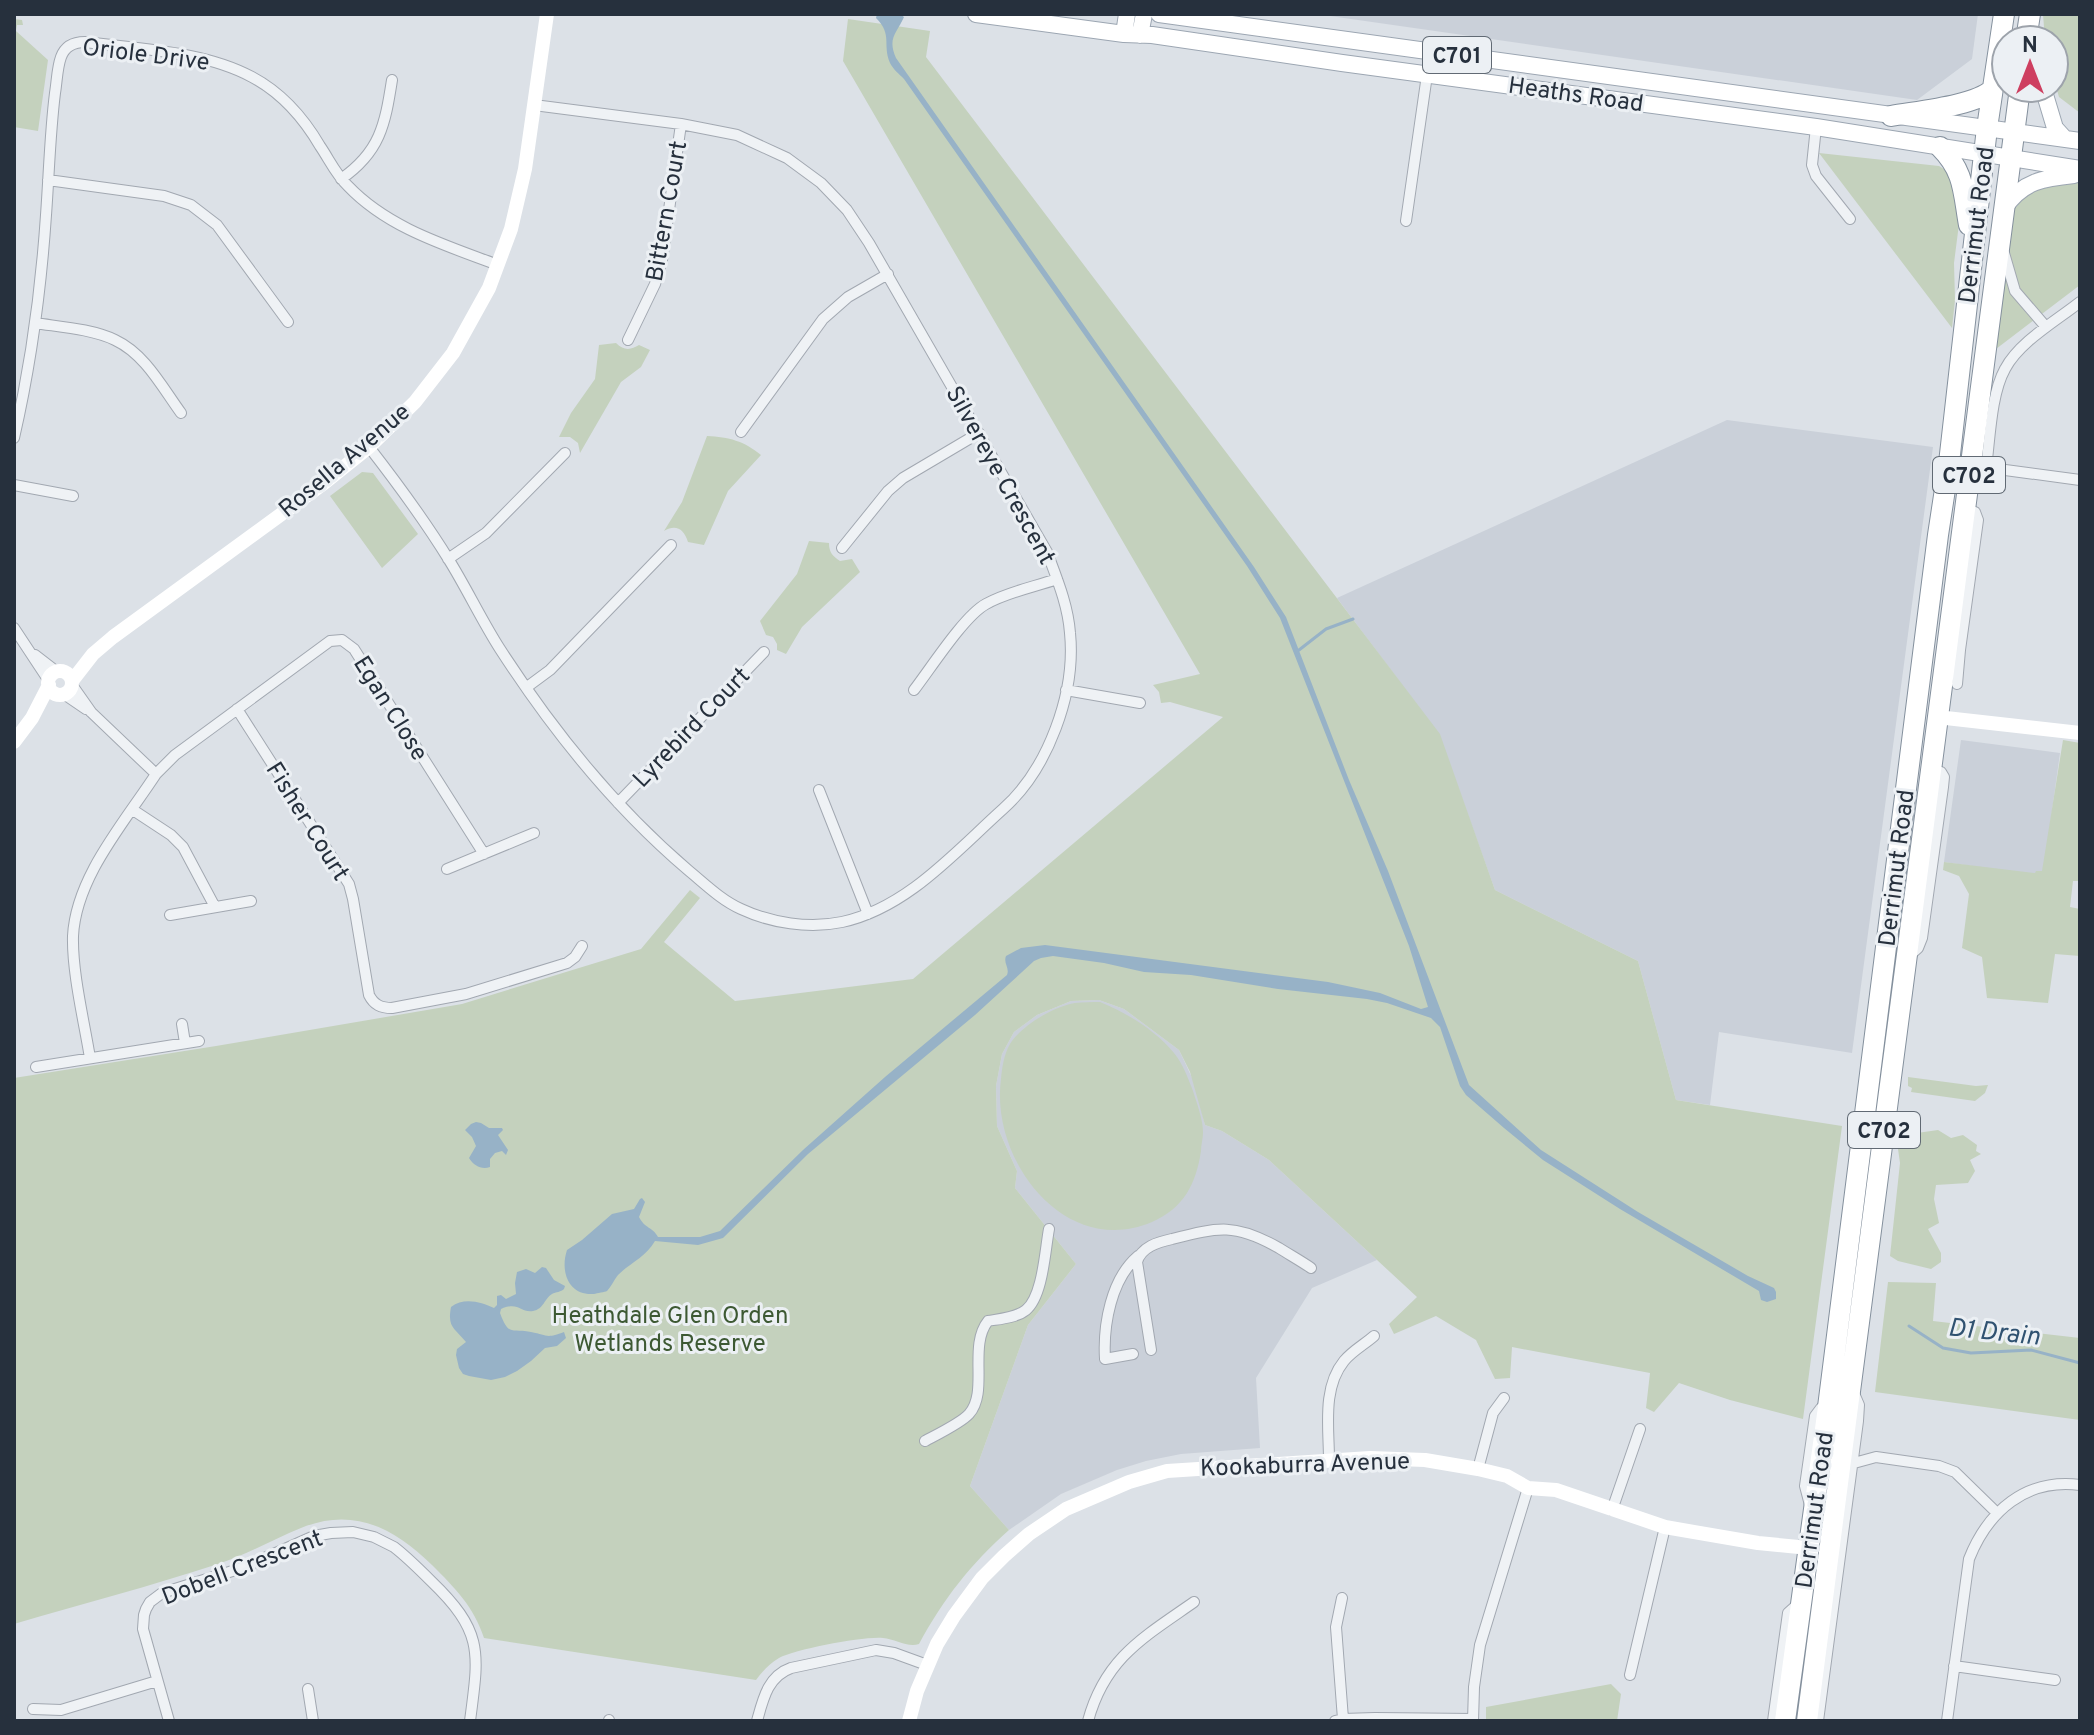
<svg xmlns="http://www.w3.org/2000/svg" width="2094" height="1735" font-family="Overpass,sans-serif">
<style>
.built{fill:#cad0d9}
.green{fill:#c4d1bd}
.water{fill:#97b2c7}
.lines{fill:none;stroke-linecap:round;stroke-linejoin:round}
.stream{stroke:#97b2c7;stroke-width:3}
.street-casing{stroke:#a2a8b1;stroke-width:12}
.primary-casing{stroke:#9ca6b2;stroke-width:18}
.highway-casing{stroke:#84909d;stroke-width:22}
.street{stroke:#eff2f5;stroke-width:10}
.secondary{stroke:#fff;stroke-width:14}
.primary{stroke:#fff;stroke-width:16}
.highway{stroke:#fff;stroke-width:20}
.labels{text-anchor:middle;stroke-width:6;stroke-linejoin:round;paint-order:stroke}
.shield{fill:#ecf0f4;stroke:#616a74;stroke-width:2}
.shield-label{font-size:22px;font-weight:bold;fill:#26303d}
.street-label{font-size:24px;fill:#26303d;stroke:#ecf0f4}
.park-label{font-size:24px;fill:#3d5933;stroke:#ecf0f4}
.water-label{font-size:26px;font-style:italic;fill:#305271;stroke:#ecf0f4}
</style>
<rect width="100%" height="100%" fill="#dce1e7"/>
<path class="built" d="M1316 14H1978L1972 59 1917 100Z
M1727 420 1933 447 1852 1053 1719 1032 1710 1105 1676 1100 1638 961 1495 890 1439 734 1337 598Z
M1961 740 2060 753 2043 876 1944 862Z
M1099 1000 1124 1009 1179 1050 1196 1086 1205 1125 1222 1131 1269 1160 1377 1260 1312 1288 1256 1378 1260 1448 1181 1454 1146 1461 1117 1470 1061 1494 1009 1530 970 1486 1028 1325 1076 1264 1015 1188 1017 1171 997 1126 996 1086 1002 1054 1014 1032 1037 1015 1071 1001Z"/>
<path class="green" d="M2043 14H2080V113L2059 97 2054 80V40H2045Z
M14 19 22 20 23 25H17L16 31 48 60 38 131 14 127Z
M848 19 930 31 926 57 1440 734 1495 890 1638 961 1676 1100 1842 1126 1803 1419 1730 1400 1679 1383 1654 1412 1646 1408 1650 1373 1512 1347 1510 1378 1495 1379 1476 1340 1436 1316 1394 1334 1389 1324 1417 1297 1269 1160 1222 1131 1205 1125 1190 1072 1179 1050 1124 1009 1099 1000 1071 1001 1037 1015 1014 1032 1002 1054 996 1086 997 1126 1017 1171 1015 1188 1076 1264 1028 1325 970 1486 1009 1530C970 1565 944 1598 919 1644 908 1648 895 1639 883 1638 864 1636 796 1649 779 1658 769 1664 763 1671 756 1680L484 1638C474 1607 455 1588 432 1565 395 1529 354 1506 301 1528 273 1539 247 1555 218 1564 151 1586 82 1604 14 1624V1078L216 1046 462 1004 641 949 690 890 700 898 664 942 735 1001 913 979 1223 717 1170 702 1161 703 1159 692 1153 685 1200 674 843 61Z
M1819 153 1939 166 1950 173 1959 224 1954 263 1955 300 1952 328Z
M2069 182H2080V285L1996 349 2015 202 2026 192Z
M616 343C624 351 631 350 639 345L650 350 641 367 621 382 580 453 578 443 570 437H559L571 413 595 379 599 345Z
M707 436C729 437 744 441 761 455L728 491 704 545 688 542C684 529 676 524 664 531L682 502Z
M362 472 373 473 418 534 382 568 330 496Z
M809 541 829 543C829 553 833 556 840 561L852 559 860 572 802 627 786 654 777 650V644L773 637 766 635 760 621 797 574Z
M2063 740 2080 743V881H2073L2070 907 2080 909V956L2055 954 2048 1003 1987 998 1982 957 1962 948 1969 894 1959 876 1943 870 1944 862 2035 873 2036 871H2042Z
M1100 1002C1127 1013 1155 1030 1174 1053 1183 1064 1188 1078 1193 1091 1197 1104 1203 1119 1203 1133 1203 1138 1201 1145 1201 1151 1196 1184 1184 1208 1152 1222 1065 1259 990 1160 1001 1079 1002 1068 1004 1054 1010 1044 1021 1026 1054 1006 1075 1003 1083 1002 1092 1002 1100 1002Z
M1908 1077 1976 1086 1988 1085 1985 1093 1975 1101 1911 1092 1912 1088 1908 1086Z
M1904 1128 1917 1133 1938 1130 1951 1138 1963 1135 1977 1145 1976 1151 1981 1154 1970 1160 1975 1171 1968 1183 1936 1185 1934 1199 1939 1223 1928 1229 1941 1253V1262L1931 1269 1898 1261 1890 1256 1900 1163 1897 1142Z
M1888 1282 1936 1283 1933 1321 2080 1338V1420L1875 1392Z
M1611 1684 1621 1694 1617 1721H1486V1707Z"/>
<path class="water" d="M877 14H900L904 17C897 33 887 38 896 58L1254 567 1286 617 1349 780 1388 871 1469 1085 1541 1150 1638 1212 1748 1276 1774 1288 1776 1292V1299L1767 1302 1761 1300 1759 1291 1620 1209 1543 1160 1504 1128 1466 1095 1460 1086 1440 1027 1431 1018 1387 1003 1367 999 1278 989 1191 975 1144 972 1104 963 1053 956 1041 958 1034 961 975 1015 808 1154 723 1238 698 1245 655 1241C646 1257 630 1263 618 1275 614 1280 611 1287 607 1291 605 1292 597 1293 594 1294 568 1296 560 1271 567 1250L582 1240 612 1214 634 1209 640 1199 642 1198 645 1202 639 1217C645 1229 652 1226 658 1237H700L720 1231 803 1150 885 1077 1007 975C1010 968 1003 963 1006 956L1021 948 1045 945 1328 982 1380 993 1421 1009 1428 1007 1409 946 1280 618 1247 566 904 79C899 74 893 69 890 63 882 44 893 35 876 18Z
M476 1122 481 1123 489 1128H502L503 1130 498 1135 508 1150 506 1155 502 1151 495 1153 490 1159V1167C482 1170 474 1166 469 1158L476 1146 472 1137 465 1130 471 1124Z
M542 1267 546 1268 554 1280 565 1286 564 1289C561 1292 556 1292 552 1294 544 1299 544 1309 533 1311 520 1313 519 1301 501 1309L500 1313C509 1337 511 1328 531 1332 547 1335 546 1339 564 1332L566 1338 557 1346 545 1348 531 1361 517 1371 505 1377 491 1380 469 1376 463 1374 459 1368 456 1355 457 1349 466 1342C455 1328 447 1328 451 1307 464 1297 481 1302 494 1308L497 1305V1296L501 1295 506 1299 516 1294 515 1283 517 1272 526 1269 535 1273Z"/>
<g class="lines">
<path class="stream" d="M1299 650 1326 629 1353 619
M1909 1326 1943 1348 1971 1353 2031 1350 2080 1363"/>
<defs>
<path id="street" d="M1816 127 1812 165 1816 176 1850 219
M341 179C380 152 385 125 392 80
M48 180 164 196 191 205 217 225 288 322
M1406 221 1427 75
M2004 253 2015 291 2046 327
M35 323C61 327 92 329 115 340 145 354 162 387 181 413
M628 340 655 284 662 260 681 124
M741 432 823 319 848 297 888 274
M14 438C31 364 41 290 46 215 49 174 50 133 55 93 57 81 57 68 61 57 65 46 74 42 85 42 139 49 204 51 252 77 282 93 303 117 320 146 329 159 336 175 348 186 388 228 445 245 498 265
M369 447C397 483 425 521 449 560 467 589 482 621 500 649 553 731 614 807 688 870 705 884 721 900 741 909 771 923 809 929 842 922 907 908 955 852 1003 809 1048 769 1076 693 1070 633 1068 605 1057 579 1047 552L869 243 847 210 821 183 787 158 737 135 681 124 534 105
M1983 467 2080 480
M1986 468C1990 438 1991 394 2005 369 2019 342 2056 321 2080 302
M14 485 73 496
M842 548 888 491 903 478 979 433
M448 559 486 533 565 453
M14 628 49 681
M1946 653 1960 650 1978 520 1975 512 1964 509
M35 655 57 672
M1957 684 1960 650
M72 685 91 712 156 774
M527 687 550 670 671 545
M914 690C931 668 964 616 986 604 1007 592 1034 587 1057 579
M1066 690 1140 703
M64 694 86 709
M237 709 349 884 353 899 369 995C374 1005 381 1008 392 1008L466 994 567 963 575 957 582 946
M819 790 868 914
M618 803 764 652
M133 810 171 835 183 847 215 907
M447 869 534 833
M170 915 251 901
M1909 956 1918 948 1922 938 1943 787 1944 777 1941 772 1930 769
M182 1024 185 1043
M90 1058C84 1021 72 972 73 936 76 877 124 823 156 774L175 755 330 641 342 640 354 649 484 854
M36 1067 199 1041
M1151 1350 1137 1262C1141 1247 1158 1242 1172 1239 1219 1227 1235 1223 1279 1248 1290 1255 1301 1261 1311 1268
M1133 1354 1105 1359C1103 1325 1111 1279 1138 1256
M925 1441C936 1435 961 1423 969 1414 989 1392 968 1346 988 1321 999 1319 1016 1318 1026 1310 1043 1296 1045 1250 1049 1229
M1329 1460C1329 1428 1322 1388 1344 1361 1352 1351 1365 1344 1374 1336
M1854 1463 1876 1457 1939 1466 1955 1472 1996 1512
M1478 1469 1493 1413 1504 1398
M1810 1505 1805 1486 1815 1416 1821 1408 1828 1407
M1612 1510 1640 1429
M1342 1598 1336 1627 1343 1719
M1954 1666 2055 1680
M1630 1675 1665 1527
M308 1689 313 1721
M33 1709 61 1710 157 1681
M169 1721 143 1629 144 1615 146 1609 150 1602 162 1593 242 1568 314 1536 331 1533 353 1532 374 1537 394 1547C407 1557 419 1569 431 1581 484 1632 479 1652 470 1721
M609 1721V1720
M757 1721C763 1699 768 1676 791 1668L876 1650 894 1653 927 1665
M1088 1721C1105 1658 1144 1637 1194 1602
M1335 1721 1343 1719 1375 1718 1473 1719
M1473 1721 1474 1687 1480 1645 1528 1488
M1773 1721 1788 1613 1798 1604
M1818 1721 1858 1421 1859 1405 1853 1391
M1947 1721 1969 1559C1988 1511 2026 1478 2080 1485"/>
<path id="primary" d="M976 14 1124 34 1152 35 1342 63 1816 127 2080 169
M1159 14 2080 141
M1124 34 1127 14
M1140 35 1144 14
M2043 88 2055 128 2065 139
M2005 207C2023 181 2044 178 2074 175"/>
<path id="highway" d="M2026 40 2030 14
M1891 116C1918 111 1975 106 1993 89
M1940 147C1965 172 1963 192 1969 225
M1785 1721 1828 1407 1938 535 1949 463 1987 128 2004 14
M1807 1721 2020 88"/>
</defs>
<use href="#street" class="street-casing"/>
<use href="#primary" class="primary-casing"/>
<use href="#highway" class="highway-casing"/>
<use href="#street" class="street"/>
<path class="secondary" d="M48 683a12 12 0 1 1 24 0a12 12 0 1 1-24 0Z
M72 681 93 654 113 637 324 483 369 447 415 402 453 353 489 288 511 229 525 169 547 14
M1937 717 2080 733
M14 742 32 718 49 685
M909 1721 917 1691 937 1644 954 1616 982 1578 1004 1556 1029 1534 1066 1509 1129 1482 1167 1471 1370 1458 1425 1460 1478 1469 1507 1476 1528 1488 1556 1490 1665 1527 1758 1543 1809 1548"/>
<use href="#primary" class="primary"/>
<use href="#highway" class="highway"/>
</g>
<g class="labels">
<g class="shield">
<rect x="1423" y="37" width="68" height="36" rx="6"/>
<rect x="1933" y="457" width="72" height="36" rx="6"/>
<rect x="1848" y="1112" width="72" height="36" rx="6"/>
</g>
<g class="shield-label">
<text x="1457" y="63">C701</text>
<text x="1969" y="483">C702</text>
<text x="1884" y="1138">C702</text>
</g>
<g class="street-label">
<text transform="translate(146 54) rotate(7)" y="8">Oriole Drive</text>
<text transform="translate(1576 94) rotate(8)" y="8">Heaths Road</text>
<text transform="translate(666 211) rotate(-80)" y="8">Bittern Court</text>
<text transform="translate(1976 225) rotate(-83)" y="8">Derrimut Road</text>
<text transform="translate(344 460) rotate(-40)" y="8">Rosella Avenue</text>
<text transform="translate(1001 475) rotate(61)" y="8">Silvereye Crescent</text>
<text transform="translate(391 708) rotate(58)" y="8">Egan Close</text>
<text transform="translate(691 727) rotate(-46)" y="8">Lyrebird Court</text>
<text transform="translate(308 821) rotate(58)" y="8">Fisher Court</text>
<text transform="translate(1896 868) rotate(-83)" y="8">Derrimut Road</text>
<text transform="translate(1305 1464) rotate(-2)" y="8">Kookaburra Avenue</text>
<text transform="translate(1814 1510) rotate(-82)" y="8">Derrimut Road</text>
<text transform="translate(242 1567) rotate(-21)" y="8">Dobell Crescent</text>
</g>
<g class="park-label">
<text x="670" y="1323">Heathdale Glen Orden<tspan x="670" dy="28">Wetlands Reserve</tspan></text>
</g>
<g class="water-label">
<text transform="translate(1994 1331) rotate(6)" y="9">D1 Drain</text>
</g>
</g>
<rect width="2094" height="1735" fill="none" stroke="#26303d" stroke-width="32"/>
<g transform="translate(2030 64)"><circle r="38" fill="#ecf0f4" stroke="#9da3ab" stroke-width="2"/>
<path d="M0-6L14 30L0 20L-14 30Z" fill="#ce3f60"/>
<text y="-12" font-size="22" font-weight="bold" text-anchor="middle" fill="#26303d">N</text>
</g>
</svg>
